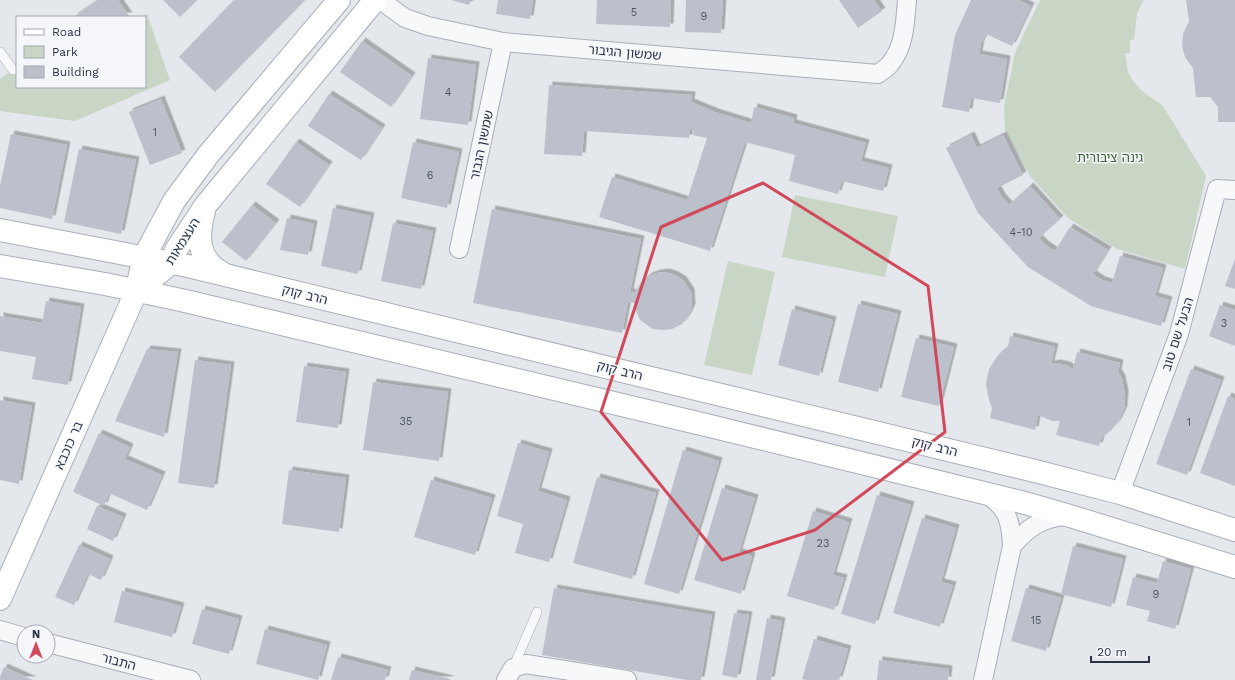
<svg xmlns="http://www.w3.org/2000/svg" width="1235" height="680" font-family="'Work Sans','Noto Sans Hebrew',sans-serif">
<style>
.green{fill:#c9d6c5}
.building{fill:#bbc0ca;filter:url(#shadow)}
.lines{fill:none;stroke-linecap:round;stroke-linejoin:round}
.lane-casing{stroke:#a9aeb7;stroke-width:10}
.street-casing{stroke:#a9aeb7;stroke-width:20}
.secondary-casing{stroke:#a9aeb7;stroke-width:24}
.lane{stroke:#f7f8fa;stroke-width:9}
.street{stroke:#f7f8fa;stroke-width:18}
.secondary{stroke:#fff;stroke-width:22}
.marked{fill:none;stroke:#d1495b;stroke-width:3;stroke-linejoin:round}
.labels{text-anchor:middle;stroke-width:3;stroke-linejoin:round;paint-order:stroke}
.number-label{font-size:11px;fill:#4f5766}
.street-label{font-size:13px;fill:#2b3445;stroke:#f4f6f9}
.park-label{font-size:13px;fill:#3f6138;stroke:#f4f6f9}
</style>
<defs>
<filter id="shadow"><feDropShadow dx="3.5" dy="-3.5" stdDeviation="0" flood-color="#0004"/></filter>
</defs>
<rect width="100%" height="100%" fill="#e4e7ec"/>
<path class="green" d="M1041 0H1144L1137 13 1134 40H1130V53H1125L1128 72 1133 81 1141 90 1163 106 1206 176 1185 269 1117 249 1068 218 1030 176 1005 130 1004 106 1015 53 1038 4Z
M147 14 170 80 75 121 0 111V79L17 68V87H145V17H142Z
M795 195 898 216 885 277 782 257Z
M728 261 775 272 752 375 704 365Z"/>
<path class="building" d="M99 0H118L129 16 74 17Z
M163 0H197L180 17Z
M234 0H305L215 92 179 57Z
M451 0H471L469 5Z
M498 0H533L530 19 496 14Z
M597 0H671L670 27 596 24Z
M686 0H723L721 33 685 32Z
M839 0H874L882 11 858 28Z
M971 0H1018L1031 6 1012 46 986 34 981 43 979 54 1007 59 1000 103 971 98 969 112 942 107 955 35Z
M1186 0H1235V122H1218V107L1210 97H1196L1193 68 1185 57 1182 46 1183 34 1189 21Z
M362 41 412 76 391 107 340 72Z
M428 58 476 65 468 125 420 119Z
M549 85 692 95 691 102 715 112 751 123 754 107 794 118 793 123 866 143 861 161 889 168 883 191 842 181 838 194 789 181 795 155 745 142 710 251 599 217 612 177 687 200 707 138 693 135 694 131 690 128 689 138 584 131 582 156 544 154Z
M329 94 382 128 361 160 308 126Z
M161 99 182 153 150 165 129 112Z
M11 134 67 145 52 219 0 208V186Z
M971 135 977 148 1003 135 1023 175 997 188 1002 197 1009 205 1030 186 1060 219 1039 238 1046 245 1055 251 1070 227 1108 250 1093 274 1102 280 1112 283 1120 256 1163 268 1155 296 1169 300 1161 326 1091 306 1028 267 978 213 946 148Z
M296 142 329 165 300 207 266 184Z
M413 142 459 152 447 208 401 198Z
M79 149 136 160 121 234 64 222Z
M252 205 276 223 246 261 222 242Z
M333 208 371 216 358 274 321 266Z
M492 209 641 239 630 292 635 293 641 282 649 276 657 273 666 272 675 275 683 280 691 292 692 307 688 316 682 324 672 329 663 330 653 329 640 320 636 311 634 303 628 302 622 333 473 303Z
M287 218 314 224 308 255 280 250Z
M393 223 433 231 421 289 381 281Z
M1235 259V289L1225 286Z
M46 301 81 307 68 385 32 379 36 357 0 351V316L42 323Z
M858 304 898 314 878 392 838 382Z
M1220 305 1235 310V346L1209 336Z
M792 309 833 320 819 376 778 365Z
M1010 336 1055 347 1051 364 1057 363 1066 365 1073 369 1077 352 1120 363 1118 372 1122 379 1125 394 1124 409 1118 422 1108 433 1102 437 1099 446 1056 435 1060 421H1052L1038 415 1035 430 990 418 992 408 989 400 986 384 989 369 998 355 1008 347Z
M916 338 954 347 939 406 901 397Z
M147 349 178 352 164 437 115 421Z
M195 360 231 365 214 488 178 483Z
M304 366 346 372 338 428 296 422Z
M1191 369 1221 380 1187 475 1156 464Z
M373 382 448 392 439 461 363 450Z
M1228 396 1235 399V486L1200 473Z
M0 400 32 406 19 484 0 480Z
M99 433 130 447 125 459 162 475 147 510 109 493 104 506 73 492Z
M518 443 549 452 538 491 567 500 549 562 515 553 523 524 497 516Z
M683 450 719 461 679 594 644 584Z
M289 470 346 478 339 532 282 524Z
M597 477 656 493 632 579 573 563Z
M431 480 492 498 475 555 414 537Z
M722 488 755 498 739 552 752 556 741 594 694 580Z
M877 495 911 505 875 624 841 614Z
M97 506 123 517 113 541 87 529Z
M813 511 849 522 833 575 844 578 834 610 787 596Z
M922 518 956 528 941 582 953 585 940 627 893 613Z
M79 545 110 559 101 580 88 574 74 605 55 597Z
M1073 546 1123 559 1111 607 1061 594Z
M1163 561 1191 569 1175 629 1147 621 1150 611 1126 605 1133 577 1157 583Z
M554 588 712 615 701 680H687L542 655Z
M1026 588 1061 598 1046 651 1011 641Z
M122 591 181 606 172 637 114 622Z
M202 609 239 619 229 654 192 644Z
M734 613 749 615 737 678 722 675Z
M767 618 782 621 771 680H756Z
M265 629 327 645 318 680 256 664Z
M814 639 848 649 839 680H807L802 679Z
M338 657 388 670 385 680H331Z
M879 660 949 669 948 680H877Z
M4 667 33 680H0V677Z
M412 670 450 679V680H409Z"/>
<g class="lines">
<defs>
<path id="lane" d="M0 52 13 70
M513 668 537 612"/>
<path id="street" d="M380 0 405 18 428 26 503 42 878 74C882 71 887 68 890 64 905 46 905 22 907 0
M459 249 503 42
M1120 493 1179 334 1217 189 1235 190
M1012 546C1027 528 1043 517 1067 516
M0 630 24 637
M48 643 191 680
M506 680 513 668 526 664 627 680
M983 680 1012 546C1011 522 1008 508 986 494"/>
<path id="secondary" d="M204 211C197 238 197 260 224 274
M0 230 188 266 1035 471 1120 493 1235 530
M0 266 105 284 181 300 710 426 1025 503 1070 516 1235 567
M136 292 172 262 176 250 205 206 375 0
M0 599 136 292 144 257 174 201 208 155 339 0"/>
</defs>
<use href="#lane" class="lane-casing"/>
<use href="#street" class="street-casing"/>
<use href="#secondary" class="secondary-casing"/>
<use href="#lane" class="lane"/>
<use href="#street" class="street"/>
<use href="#secondary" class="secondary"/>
</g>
<path class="marked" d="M763 183 928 286 945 432 815 530 722 560 601 412 661 227Z"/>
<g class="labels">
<g class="number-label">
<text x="634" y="16">5</text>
<text x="704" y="20">9</text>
<text x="448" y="96">4</text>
<text x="155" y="136">1</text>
<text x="430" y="179">6</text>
<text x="1021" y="236">4-10</text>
<text x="1224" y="327">3</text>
<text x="406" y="425">35</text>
<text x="1189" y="426">1</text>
<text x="823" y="547">23</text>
<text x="1156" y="598">9</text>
<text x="1036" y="624">15</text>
</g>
<g class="street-label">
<text transform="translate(625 52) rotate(5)" y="5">שמשון הגיבור</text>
<text transform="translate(481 145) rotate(-78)" y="5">שמשון הגבור</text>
<text transform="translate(182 241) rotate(-58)" y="5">העצמאות</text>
<text transform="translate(305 294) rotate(14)" y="5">הרב קוק</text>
<text transform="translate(1177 334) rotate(-72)" y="5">הבעל שם טוב</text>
<text transform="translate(620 370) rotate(14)" y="5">הרב קוק</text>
<text transform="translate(68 445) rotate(-66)" y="5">בר כוכבא</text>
<text transform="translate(935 446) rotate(14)" y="5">הרב קוק</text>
<text transform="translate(119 661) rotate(15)" y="5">התבור</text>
</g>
<g class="park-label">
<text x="1110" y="162">גינה ציבורית</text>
</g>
</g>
<rect x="16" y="16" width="130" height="72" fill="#f4f6f9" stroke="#a4a8b1"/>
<rect x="24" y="29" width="20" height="6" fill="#ffffff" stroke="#a4a8b1"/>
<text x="52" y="36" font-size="12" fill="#2b3445">Road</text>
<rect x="24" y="46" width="20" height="12" fill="#c9d6c5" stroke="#a4a8b1"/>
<text x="52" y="56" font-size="12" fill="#2b3445">Park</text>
<rect x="24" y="66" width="20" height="12" fill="#bbc0ca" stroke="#a4a8b1"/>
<text x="52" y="76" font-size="12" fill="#2b3445">Building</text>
<g transform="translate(36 644)"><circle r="19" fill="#f4f6f9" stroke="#a4a8b1"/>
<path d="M0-3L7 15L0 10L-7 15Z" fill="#d1495b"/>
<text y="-6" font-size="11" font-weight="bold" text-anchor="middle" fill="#2b3445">N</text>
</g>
<path d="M1091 656v6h58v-6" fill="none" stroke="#2b3445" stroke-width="2"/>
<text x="1097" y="656" font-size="12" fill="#2b3445" stroke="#f4f6f9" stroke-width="3" paint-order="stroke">20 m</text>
</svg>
